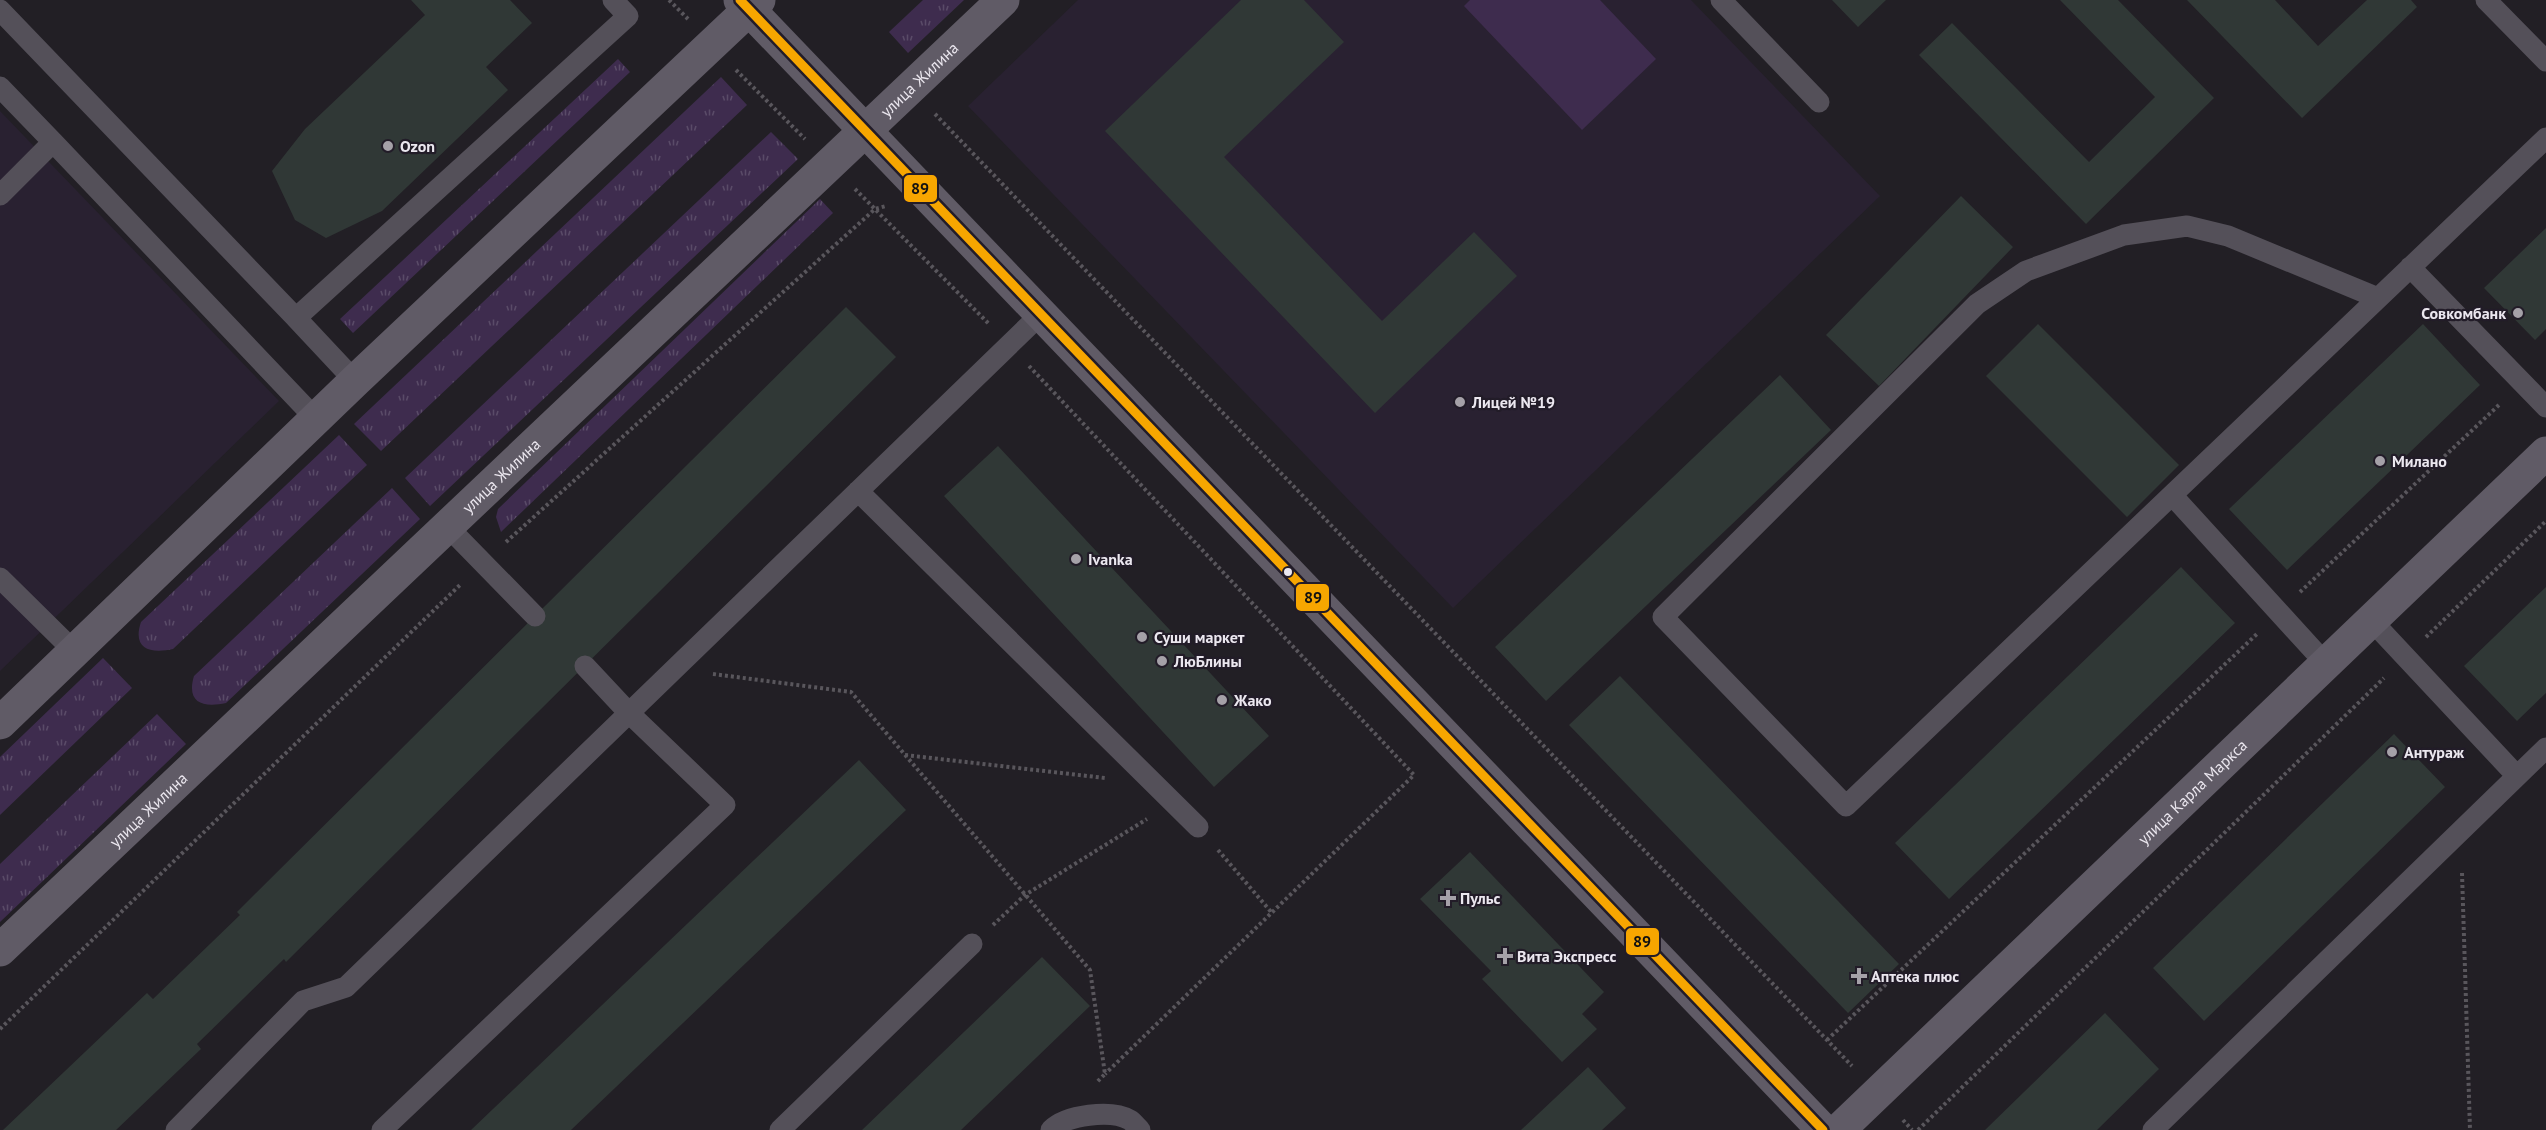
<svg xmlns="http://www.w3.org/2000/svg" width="2546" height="1130" font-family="'PT Sans',sans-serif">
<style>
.built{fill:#292131}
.grass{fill:url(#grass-tufts)}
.garden{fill:#3e2c4e}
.building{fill:#303836}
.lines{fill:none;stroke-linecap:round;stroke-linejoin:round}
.path{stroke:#59565c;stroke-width:4;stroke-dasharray:3 3;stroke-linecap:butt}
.lane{stroke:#545059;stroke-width:21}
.secondary{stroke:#605b66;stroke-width:33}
.bus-1-casing{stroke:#221c28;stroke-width:14}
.bus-1{stroke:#f7a600;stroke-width:9}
.poi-dot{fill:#a5a1a8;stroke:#221c28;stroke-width:2}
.bus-dot{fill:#ebe7ef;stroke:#221c28;stroke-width:2}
.labels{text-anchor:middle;stroke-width:4.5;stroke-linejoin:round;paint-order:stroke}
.street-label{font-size:16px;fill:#ebe7ef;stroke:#221c28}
.poi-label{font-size:16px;font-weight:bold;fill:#ebe7ef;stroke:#221c28;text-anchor:start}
.line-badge{stroke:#221c28;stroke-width:2}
.pale-badge-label{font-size:16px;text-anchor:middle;font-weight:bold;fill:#111}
</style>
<defs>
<pattern id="grass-tufts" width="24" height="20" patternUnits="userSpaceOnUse" patternTransform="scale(1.5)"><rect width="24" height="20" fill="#3e2c4e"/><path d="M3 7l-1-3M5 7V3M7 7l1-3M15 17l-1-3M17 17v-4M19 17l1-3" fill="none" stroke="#5a4b68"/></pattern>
</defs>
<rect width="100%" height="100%" fill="#221f25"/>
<path class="built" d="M1078 0H1691L1880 196 1453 608 968 106Z
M0 111 279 401 0 671Z"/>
<path class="grass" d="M923 0H964L908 53 889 32Z
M618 59 630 72 353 333 340 319Z
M721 77 747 105 381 451 354 424Z
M771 132 798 159 430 506 405 478Z
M820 199 833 213 501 532 496 517 498 509Z
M339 435 367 465 173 649C150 654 132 649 141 622Z
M392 488 420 519 226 703C203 708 186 703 194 676Z
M103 658 132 688 0 815V757Z
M157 714 186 744 0 922V864Z"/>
<path class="garden" d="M1470 0H1600L1656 59 1582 130 1464 6Z"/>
<path class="building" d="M411 0H510L532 23 486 67 508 90 382 211 326 238 295 220 272 171 305 129 425 15Z
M1241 0H1304L1344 42 1224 157 1382 321 1474 232 1517 276 1375 413 1105 131Z
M1832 0H1886L1858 27Z
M2060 0H2118L2214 98 2086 224 1919 55 1952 23 2089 162 2155 97Z
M2187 0H2275L2318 46 2367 0H2411L2417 7 2302 118Z
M1961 196 2013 247 1879 386 1826 335Z
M2546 228V329L2535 340 2484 288Z
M846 307 896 357 286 962 284 959 197 1044 201 1049 116 1130H3L147 993 153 999 240 915 237 912Z
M2038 324 2179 465 2127 517 1986 376Z
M2423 324 2480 385 2287 570 2229 509Z
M1780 375 1831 430 1546 701 1495 647Z
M998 446 1269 736 1214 787 944 496Z
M2181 567 2235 623 1949 899 1895 843Z
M2546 587V693L2517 721 2464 666Z
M1620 676 1899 964 1848 1013 1569 725Z
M2394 734 2445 787 2204 1021 2153 968Z
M859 760 906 810 571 1130H471Z
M1470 852 1604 992 1582 1014 1597 1029 1562 1062 1482 979 1491 971 1420 899Z
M1042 957 1090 1006 961 1130H862Z
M2105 1013 2159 1069 2097 1130H1985Z
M1588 1067 1626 1108 1602 1130H1521Z"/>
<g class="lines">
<path class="path" d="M669 0 688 19
M736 70 805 139
M935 114 1852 1066
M855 189 989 324
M1029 366 1414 775 1105 1074
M506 542 875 209 886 206
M2300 592 2500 404
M2426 637 2546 521
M713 674 851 692 1090 970 1105 1074 1096 1083
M905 755 1105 778
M1218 850 1272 913
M2462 873 2470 1130
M993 925 1025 895 1147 819
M0 1029 461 584
M1827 1040 2258 633
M1903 1120 1912 1130
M1918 1130 2384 678"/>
<path class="lane" d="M1721 0 1819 102
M2486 0 2546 61
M0 10 296 318
M0 87 53 142
M0 195 53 142 316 419
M2410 267 2546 407
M2378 298 2228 236 2187 226 2124 235 2026 271 1977 304 1663 617 1846 806 2546 138
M355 381 296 318 628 16 613 0
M858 491 1198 827
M2172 495 2326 664
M447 526 535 616
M0 578 75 652
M2371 620 2517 776
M176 1130 303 1001 346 987 1040 315
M382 1130 725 805 628 712 585 666
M780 1130 972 944
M1051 1130C1066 1115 1111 1109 1130 1120 1133 1122 1137 1127 1140 1130
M2153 1130 2546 748"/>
<g class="secondary">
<path d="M740 0 1823 1130"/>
<path d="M0 723 355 381 759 0"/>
<path id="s1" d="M0 950 1003 0"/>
<path id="s2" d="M1839 1130 2546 453"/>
</g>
<defs>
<path id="bus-1" d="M740 0 1823 1130"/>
</defs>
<use href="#bus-1" class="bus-1-casing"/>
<use href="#bus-1" class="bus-1"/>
</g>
<g class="poi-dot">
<circle cx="388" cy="146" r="6"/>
<circle cx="2518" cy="313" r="6"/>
<circle cx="1460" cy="402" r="6"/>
<circle cx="2380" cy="461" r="6"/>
<circle cx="1076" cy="559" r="6"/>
<circle cx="1142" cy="637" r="6"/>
<circle cx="1162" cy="661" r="6"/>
<circle cx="1222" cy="700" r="6"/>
<circle cx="2392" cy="752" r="6"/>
<path d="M1445 889h6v6h6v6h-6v6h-6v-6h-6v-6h6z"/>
<path d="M1502 947h6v6h6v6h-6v6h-6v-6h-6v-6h6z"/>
<path d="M1856 967h6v6h6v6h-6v6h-6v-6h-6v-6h6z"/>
</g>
<circle class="bus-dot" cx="1288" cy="572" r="5"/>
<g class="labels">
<g class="street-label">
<text dy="6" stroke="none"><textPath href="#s1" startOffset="1266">улица Жилина</textPath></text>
<text dy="6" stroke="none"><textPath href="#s1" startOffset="690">улица Жилина</textPath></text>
<text dy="6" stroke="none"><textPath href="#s2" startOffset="489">улица Карла Маркса</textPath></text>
<text dy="6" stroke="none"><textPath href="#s1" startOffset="204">улица Жилина</textPath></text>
</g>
<g class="poi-label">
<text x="400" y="152">Ozon</text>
<text x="2506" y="319" text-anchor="end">Совкомбанк</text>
<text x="1472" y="408">Лицей №19</text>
<text x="2392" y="467">Милано</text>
<text x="1088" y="565">Ivanka</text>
<text x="1154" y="643">Суши маркет</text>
<text x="1174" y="667">ЛюБлины</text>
<text x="1234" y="706">Жако</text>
<text x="2404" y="758">Антураж</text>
<text x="1460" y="904">Пульс</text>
<text x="1517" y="962">Вита Экспресс</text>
<text x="1871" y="982">Аптека плюс</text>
</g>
</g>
<g class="line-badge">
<rect x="903" y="174" width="35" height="29" rx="6" fill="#f7a600"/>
<rect x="1295" y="583" width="35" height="29" rx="6" fill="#f7a600"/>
<rect x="1625" y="927" width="35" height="29" rx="6" fill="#f7a600"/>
</g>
<g class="pale-badge-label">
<text x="920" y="194">89</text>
<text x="1313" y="603">89</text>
<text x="1642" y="947">89</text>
</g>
</svg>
